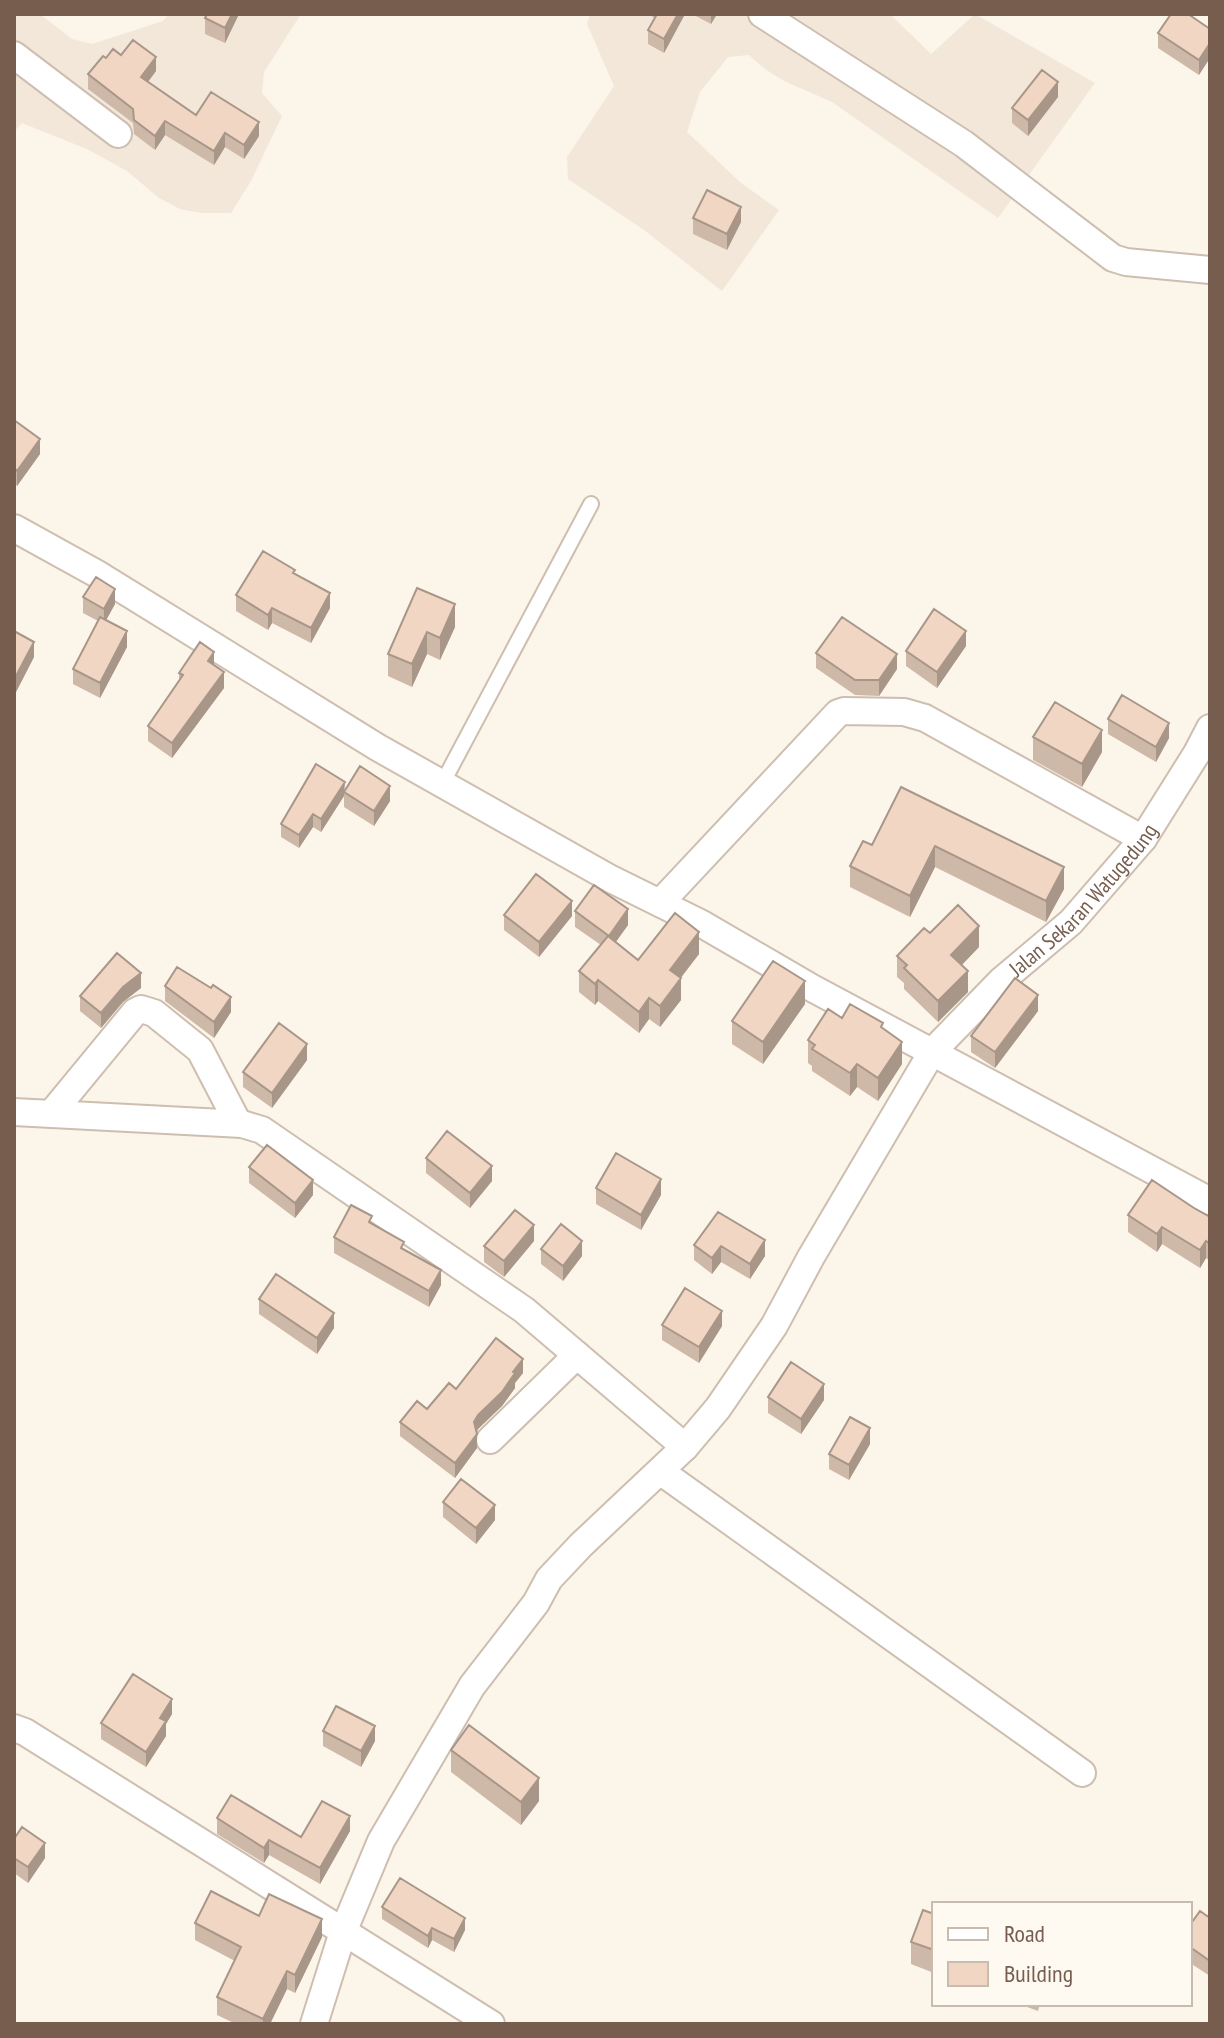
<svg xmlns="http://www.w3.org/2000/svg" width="1224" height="2038" font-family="'PT Sans Narrow',sans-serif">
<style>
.residential{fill:#f3e7d9}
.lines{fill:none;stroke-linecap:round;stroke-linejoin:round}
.service-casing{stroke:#cdbeb0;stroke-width:18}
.minor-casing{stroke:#cdbeb0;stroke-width:30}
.service{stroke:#fff;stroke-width:14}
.minor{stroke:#fff;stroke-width:26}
.wall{fill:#ceb8a8}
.shaded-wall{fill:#a89688}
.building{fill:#f0d6c3;stroke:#a89688;stroke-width:2}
.labels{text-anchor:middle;stroke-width:7;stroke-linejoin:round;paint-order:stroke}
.street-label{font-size:22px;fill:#765d4e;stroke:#fef9f1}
</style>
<rect width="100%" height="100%" fill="#fcf5ea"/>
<path class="residential" d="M14 14H40L72 39 92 44 163 21 169 14H301L264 72 262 93 282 116 251 181 231 213H202L180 209 159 198 127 171 87 149 22 123 14 132Z
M590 14H890L931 54 975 14 1095 83 998 218 832 102 784 81 765 69 749 55 728 57 700 92 687 132 741 183 779 210 722 291 644 230 568 179 567 157 614 86 587 24Z"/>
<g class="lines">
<defs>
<path id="service" d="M442 784 591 504"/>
<g id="minor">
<path d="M762 14 964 144 1113 258 1126 262 1210 270"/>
<path d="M14 55 118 134"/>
<path d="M14 528 99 575 377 747 611 879 702 924 812 988 1210 1201"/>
<path d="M660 903 838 713 844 711 904 712 925 718 1143 839"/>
<path d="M14 1112 242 1124 262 1130 524 1310 685 1447"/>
<path d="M51 1114 135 1012 141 1009 154 1013 200 1050 238 1123"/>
<path d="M490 1440 577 1355"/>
<path d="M660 1471 1082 1773"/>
<path d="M14 1728 25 1732 491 2024"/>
<path id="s1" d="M314 2024 343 1932 381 1841 472 1686 536 1603 549 1579 581 1545 685 1447 718 1408 774 1326 811 1257 932 1052 1001 981 1071 922 1143 839 1197 753 1210 728"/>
</g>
</defs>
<use href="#service" class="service-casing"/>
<use href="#minor" class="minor-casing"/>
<use href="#service" class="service"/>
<use href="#minor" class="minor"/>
</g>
<path class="wall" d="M239 14 225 43 205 34V18Z
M648 14H685L664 53 648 44V30L655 18Z
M692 14H717L711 24Z
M1210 29 1199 75 1158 48V33Z
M121 55 156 71 148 82 196 115 259 136 244 159 225 147 214 165 165 135 155 150 134 134 133 123 88 89V74L106 58Z
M1058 97 1028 136 1012 123V108Z
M693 218 741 222 727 250 693 234Z
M14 420 40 454 17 486 14 483Z
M295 574 330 608 311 643 272 623 268 630 236 611V595Z
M417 588 455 627 440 660 427 654 412 687 388 676V654Z
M83 597 115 604 106 620 127 647 100 698 73 684V669L98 621 83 613Z
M14 631 34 657 16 692 14 690Z
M966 646 937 688 906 666V651Z
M816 653 897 669 879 696 855 695 816 668Z
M214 666 224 688 172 758 148 741V726L179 680V673Z
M1108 719 1169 738 1156 762 1108 734Z
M1033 737 1102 752 1082 787 1033 760Z
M901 787 1064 889 1046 922 935 867 910 917 850 887V866L872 845Z
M345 790 390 801 374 826 344 807V796L321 832 313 827 299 848 281 837V824Z
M575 911 628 925 616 942 638 960 699 954 681 978V1000L660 1027 649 1019 639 1033 598 1001 595 1005 579 992V971L601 945 575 927Z
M504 915 572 916 539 957 504 930Z
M930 933 979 947 962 965 968 992 938 1022 904 989V983L897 977V956Z
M165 986 231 1012 214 1038 165 1001Z
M141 988 123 1002 101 1028 80 1011V996Z
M805 1004 763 1064 732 1044V1021Z
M1038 1011 995 1068 971 1052V1036Z
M883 1029 902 1064 878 1101 857 1087 850 1096 812 1071V1066L808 1063V1040Z
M307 1060 272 1108 243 1087V1072Z
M426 1158 492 1181 470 1208 426 1173Z
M249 1167 313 1195 295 1218 249 1183Z
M596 1188 661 1195 641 1230 596 1204Z
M1194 1208 1210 1217V1261L1206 1258 1200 1268 1162 1244 1157 1252 1128 1232V1215Z
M372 1224 404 1250 441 1285 429 1307 334 1253V1237Z
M765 1240V1256L750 1279 721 1262 712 1274 694 1260V1245Z
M534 1241 504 1277 484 1262V1246Z
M541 1249 582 1256 563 1281 541 1264Z
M259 1299 334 1328 317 1354 259 1314Z
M662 1325 722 1326 699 1363 662 1340Z
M523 1373 515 1383V1388L502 1406 478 1429 477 1433V1448L455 1478 400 1436V1422L427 1409 456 1389Z
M768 1397 824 1400 801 1434 768 1413Z
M870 1444 849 1480 829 1469V1454Z
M443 1502 495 1520 476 1544 443 1517Z
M172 1714 166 1724V1736L146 1767 101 1739V1723Z
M323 1731 375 1741 361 1767 323 1746Z
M451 1750 539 1801 521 1825 451 1772Z
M217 1818 301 1837 350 1831 320 1884 269 1855 264 1863 217 1834Z
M14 1839 45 1858 28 1883 14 1873Z
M382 1907 465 1930 454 1952 432 1940 428 1948 382 1919Z
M934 1914V1973L911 1964V1942Z
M259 1916 322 1937 295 1993 287 1989 270 2024H236L217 2015V1997L235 1961 195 1940V1923Z
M1210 1918V1976L1190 1963V1925Z
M1019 2004H1040L1038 2011Z"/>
<path class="shaded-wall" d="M232 14H239L225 43V28Z
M678 14H685L664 53V39Z
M711 14H717L711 24Z
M1210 43V58L1199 75V60Z
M156 57V71L141 91V77Z
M1058 82V97L1028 136V120Z
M165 121V135L155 150V136Z
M259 122V136L244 159V145Z
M225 133V147L214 165V151Z
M741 207V222L727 250V234Z
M40 439V454L17 486V471Z
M115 589V604L104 624V609Z
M330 593V608L311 643V628Z
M455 604V627L440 660V638Z
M272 608V623L268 630V615Z
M127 631V647L100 698V683Z
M966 631V646L937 688V672Z
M427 632V654L412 687V664Z
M34 642V657L16 692V676Z
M214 652V668L208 661Z
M897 654V669L879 696V680Z
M224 672V688L172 758V743Z
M1169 723V738L1156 762V747Z
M1102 730V752L1082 787V764Z
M345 782 344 796 321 832V819Z
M390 786V801L374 826V811Z
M313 814V827L299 848V835Z
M935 846V867L910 917V896Z
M1064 867V889L1046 922V901Z
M572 901V916L539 957V942Z
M628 909V925L609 951V936Z
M979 926V947L951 976V955Z
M699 932V954L670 991V970Z
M968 971V992L938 1022V1001Z
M141 973V988L123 1002 101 1028V1013L123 987Z
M681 978V1000L660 1027V1006Z
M598 980V1001L595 1005V984Z
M805 981V1004L763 1064V1042Z
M1038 995V1011L995 1068V1052Z
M231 997V1012L214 1038V1022Z
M649 998V1019L639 1033V1012Z
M902 1042V1064L878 1101V1078Z
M307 1044V1060L272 1108V1093Z
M857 1064V1087L850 1096V1073Z
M492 1166V1181L470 1208V1193Z
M661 1179V1195L641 1230V1215Z
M313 1180V1195L295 1218V1203Z
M534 1225V1241L504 1277V1261Z
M1162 1227V1244L1157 1252V1234Z
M765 1240V1256L750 1279V1264Z
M582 1241V1256L563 1281V1266Z
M1206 1241V1258L1200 1268V1250Z
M721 1246V1262L712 1274V1258Z
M441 1270V1285L429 1307V1291Z
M722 1311V1326L699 1363V1347Z
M334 1313V1328L317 1354V1338Z
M523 1359V1373L515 1383V1388L502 1406 478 1429 474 1436V1422L478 1415Z
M824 1384V1400L801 1434V1419Z
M870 1428V1444L849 1480V1465Z
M477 1434V1448L455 1478V1463Z
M495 1505V1520L476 1544V1528Z
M172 1699V1714L166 1724V1736L146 1767V1752L160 1718Z
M375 1726V1741L361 1767V1751Z
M539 1778V1801L521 1825V1802Z
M350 1816V1831L320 1884V1868Z
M269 1840V1855L264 1863V1848Z
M45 1843V1858L28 1883V1867Z
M465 1918V1930L454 1952V1939Z
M322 1919V1937L295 1993V1975Z
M432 1928V1940L428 1948V1936Z
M287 1971V1989L270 2024H263V2019Z"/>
<path class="building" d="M207 14H232L225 28 205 18Z
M657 14H678L664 39 648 30Z
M1171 14H1188L1210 29V43L1199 60 1158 33Z
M133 40 156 57 141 77 196 115 211 92 259 122 244 145 225 133 214 151 165 121 155 136 134 120 133 109 88 74 103 56 106 58 113 49 121 55Z
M1042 70 1058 82 1028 120 1012 108Z
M707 190 741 207 727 234 693 218Z
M14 420 40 439 17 471 14 468Z
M263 551 295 570 293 573 330 593 311 628 272 608 268 615 236 595Z
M96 577 115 589 104 609 83 597Z
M417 588 455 604 440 638 427 632 412 664 388 654Z
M934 609 966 631 937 672 906 651Z
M100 617 127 631 100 683 73 669Z
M842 617 897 654 879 680H855L816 653Z
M14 631 34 642 16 676 14 675Z
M200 642 214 652 208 661 224 672 172 743 148 726 183 675 179 673Z
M1122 695 1169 723 1156 747 1108 719Z
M1055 702 1102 730 1082 764 1033 737Z
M316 764 345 782 321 819 313 814 299 835 281 824Z
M360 766 390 786 374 811 344 792Z
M901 787 1064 867 1046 901 935 846 910 896 850 866 863 841 872 845Z
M536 874 572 901 539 942 504 915Z
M594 885 628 909 609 936 575 911Z
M958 905 979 926 951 955 968 971 938 1001 904 968 907 965 897 956 924 928 930 933Z
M675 913 699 932 670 970 681 978 660 1006 649 998 639 1012 598 980 595 984 579 971 608 936 638 960Z
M117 953 141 973 123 987 101 1013 80 996Z
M773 961 805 981 763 1042 732 1021Z
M177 967 211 988 213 985 231 997 214 1022 165 986Z
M1015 978 1038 995 995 1052 971 1036Z
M850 1004 883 1023 881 1027 902 1042 878 1078 857 1064 850 1073 812 1049 815 1045 808 1040 828 1009 842 1018Z
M279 1023 307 1044 272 1093 243 1072Z
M447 1131 492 1166 470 1193 426 1158Z
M267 1145 313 1180 295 1203 249 1167Z
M616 1153 661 1179 641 1215 596 1188Z
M1152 1180 1194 1208 1210 1217V1244L1206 1241 1200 1250 1162 1227 1157 1234 1128 1215Z
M351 1205 372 1216 369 1222 404 1242 401 1248 441 1270 429 1291 334 1237Z
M515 1210 534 1225 504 1261 484 1246Z
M718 1212 765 1240 750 1264 721 1246 712 1258 694 1245Z
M561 1224 582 1241 563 1266 541 1249Z
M276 1274 334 1313 317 1338 259 1299Z
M685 1288 722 1311 699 1347 662 1325Z
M496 1338 523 1359 513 1372 515 1373 502 1392 478 1415 474 1422 477 1434 455 1463 400 1422 417 1401 427 1409 449 1383 456 1389Z
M791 1362 824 1384 801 1419 768 1397Z
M850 1417 870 1428 849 1465 829 1454Z
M461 1479 495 1505 476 1528 443 1502Z
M133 1674 172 1699 160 1718 166 1721 146 1752 101 1723Z
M336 1706 375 1726 361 1751 323 1731Z
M469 1725 539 1778 521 1802 451 1750Z
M231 1795 301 1837 322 1801 350 1816 320 1868 269 1840 264 1848 217 1818Z
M22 1827 45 1843 28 1867 14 1858V1839Z
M400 1878 465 1918 454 1939 432 1928 428 1936 382 1907Z
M211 1891 259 1916 269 1894 322 1919 295 1975 287 1971 263 2019 217 1997 241 1947 195 1923Z
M923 1910 934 1914V1950L911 1942Z
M1200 1911 1210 1918V1961L1190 1947V1925Z"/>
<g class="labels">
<g class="street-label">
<text dy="8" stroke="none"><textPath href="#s1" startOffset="1378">Jalan Sekaran Watugedung</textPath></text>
</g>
</g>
<rect width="1224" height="2038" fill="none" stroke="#765d4e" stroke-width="32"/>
<rect x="932" y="1902" width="260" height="104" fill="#fef9f1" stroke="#c8bbb0" stroke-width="2"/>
<rect x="948" y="1928" width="40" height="12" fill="#ffffff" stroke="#c8bbb0" stroke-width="2"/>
<text x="1004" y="1942" font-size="24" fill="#765d4e">Road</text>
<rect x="948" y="1962" width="40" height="24" fill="#f0d6c3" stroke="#c8bbb0" stroke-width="2"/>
<text x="1004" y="1982" font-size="24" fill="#765d4e">Building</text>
</svg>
